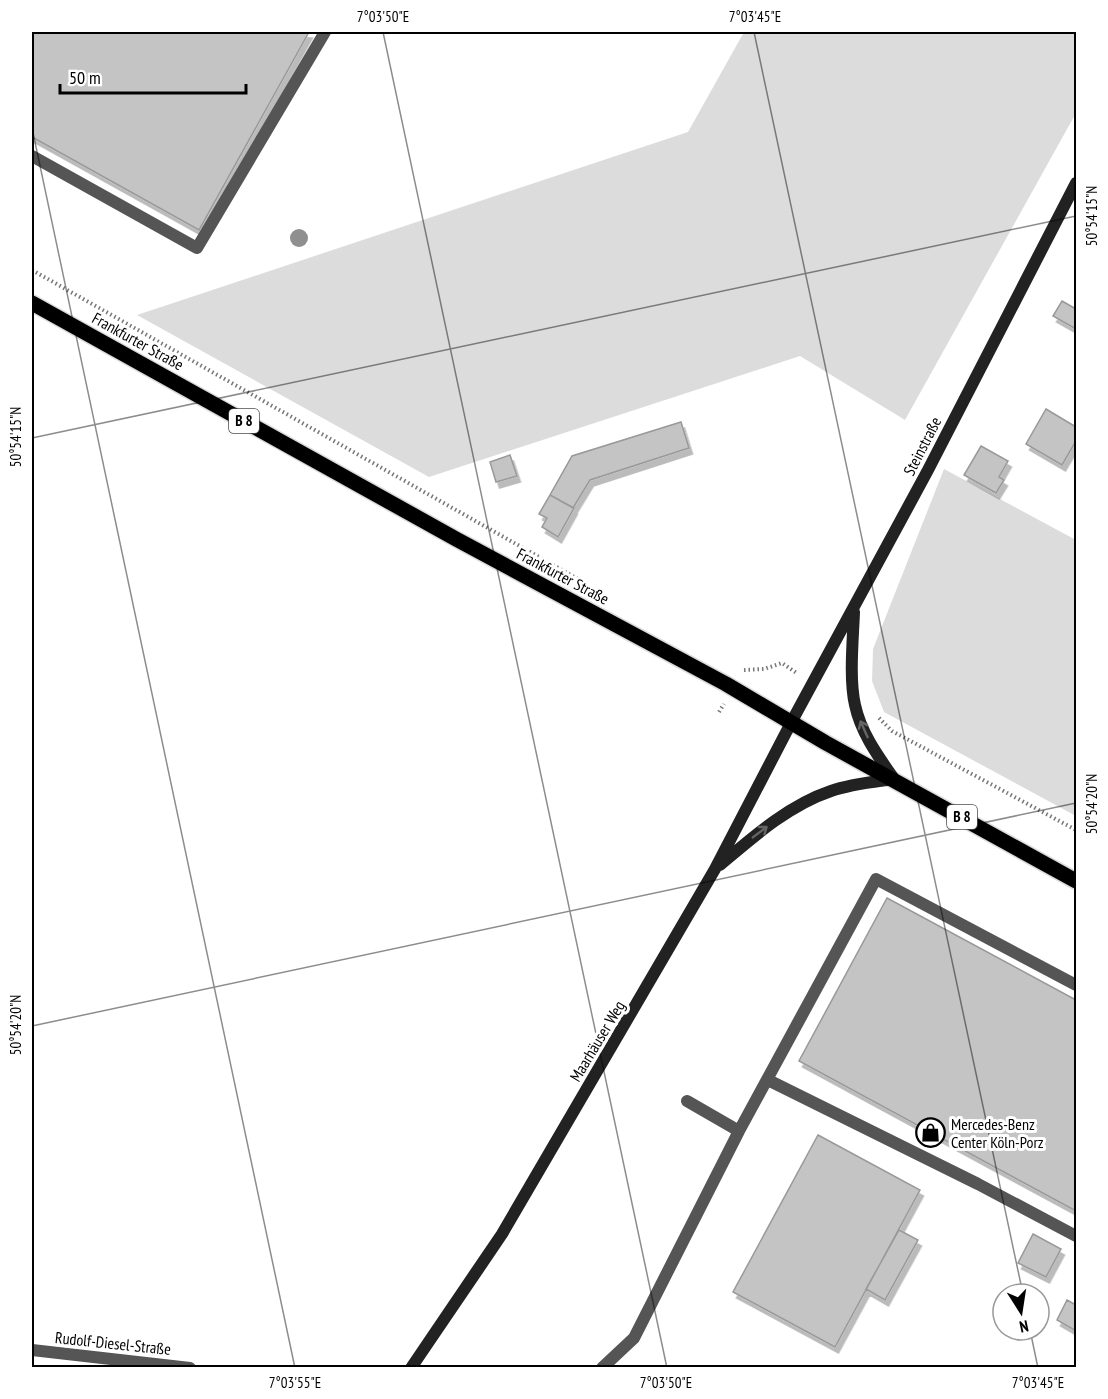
<svg xmlns="http://www.w3.org/2000/svg" width="1108" height="1399" font-family="'PT Sans Narrow',sans-serif">
<style>
.green{fill:#dcdcdc}
.building{fill:#c4c4c4;stroke:#999;stroke-width:1.5;filter:url(#shadow)}
.lines{fill:none;stroke-linecap:round;stroke-linejoin:round}
.primary-casing{stroke:#dbdbdb;stroke-width:18}
.path{stroke:#777;stroke-width:4;stroke-dasharray:1.5 3;stroke-linecap:butt}
.service{stroke:#555;stroke-width:12}
.minor{stroke:#555;stroke-width:12}
.secondary{stroke:#222;stroke-width:12}
.primary{stroke:#000;stroke-width:15}
.tree{fill:#8f8f8f}
.oneway{stroke:#646464}
.ticks{fill:none;stroke:#000;stroke-width:1.5;stroke-opacity:0.45}
.labels{text-anchor:middle;stroke-width:6;stroke-linejoin:round;paint-order:stroke}
.shield{fill:#fff;stroke:#4c4c4c;stroke-width:1.5}
.shield-label{font-size:15px;font-weight:bold;fill:#000}
.street-label{font-size:16px;fill:#000;stroke:#fff}
.poi-label{font-size:16px;fill:#000;stroke:#fff;text-anchor:start}
.neatline{fill:none;stroke:#000;stroke-width:2}
.ticks-label{font-size:15px;text-anchor:middle;fill:#000}
</style>
<defs>
<filter id="shadow"><feDropShadow dx="3.5" dy="6" stdDeviation="0" flood-color="#0004"/></filter>
</defs>
<rect width="100%" height="100%" fill="#fff"/>
<path class="green" d="M744 32H1076V113L905 420 800 356 429 477 137 315 688 132Z
M944 469 1076 540V816L884 712 872 681 873 649Z"/>
<path class="building" d="M32 32H309L199 230 32 137Z
M1062 301 1076 309V329L1053 316Z
M1046 409 1076 427V441L1062 465 1026 444Z
M681 422 689 448 590 480 573 508 550 495 572 456Z
M981 446 1008 461 999 477 1004 480 996 493 964 475Z
M510 455 517 476 496 482 490 462Z
M550 495 574 508 558 537 542 527 547 518 539 514Z
M887 898 1076 1000V1211L799 1061Z
M818 1135 920 1190 835 1347 733 1292Z
M899 1230 918 1240 885 1300 866 1289Z
M1033 1234 1061 1249 1046 1277 1018 1263Z
M1067 1300 1076 1305V1331L1057 1320Z"/>
<g class="lines">
<defs>
<path id="primary" d="M32 303 456 539 726 684 826 743 1076 881"/>
</defs>
<use href="#primary" class="primary-casing"/>
<path class="path" d="M32 270 585 583
M744 670 764 669 782 663 798 674
M719 712 724 704
M879 718 892 731 1076 830"/>
<path class="service" d="M32 156 197 248 325 32
M768 1080 978 1184 1076 1236
M687 1101 739 1131
M602 1368 634 1338 739 1131 876 879 1076 985"/>
<path class="minor" d="M32 1350 190 1368"/>
<path class="secondary" d="M720 865C753 837 789 805 831 791 851 784 873 782 894 779 878 756 861 733 855 705 849 679 853 639 854 612
M411 1368 502 1234 715 869 792 721 928 470 1076 183"/>
<use href="#primary" class="primary"/>
</g>
<circle class="tree" cx="299" cy="238" r="9"/>
<defs><path id="oneway-shaft" d="M-6 0H5M1.5-3L5.5 0L1.5 3" fill="none" stroke-width="1.6" stroke-linecap="round" stroke-linejoin="round" transform="scale(1.5)"/></defs>
<g class="oneway">
<use href="#oneway-shaft" transform="translate(864 729) rotate(-114)"/>
<use href="#oneway-shaft" transform="translate(760 832) rotate(-37)"/>
</g>
<path class="ticks" d="M383 32 667 1368M754 32 1023 1294M32 128 295 1368M32 438 1076 216M32 1026 1076 803M1030 1330 1038 1368"/>
<defs>
<symbol id="shop-ring" viewBox="-11 -11 22 22"><circle r="9.5" fill="#fff" stroke="#000" stroke-width="1.5"/><path d="M-5-2.5h2.3a2.7 3.5 0 0 1 5.4 0H5L5.5 6h-11ZM-1.5-2.5h3a1.5 2.3 0 0 0-3 0Z" fill="#000"/></symbol>
</defs>
<g fill-rule="evenodd">
<use href="#shop-ring" x="914" y="1116" width="33" height="33"/>
</g>
<g class="labels">
<g class="shield">
<rect x="229" y="409" width="30" height="24" rx="4.5"/>
<rect x="947" y="805" width="30" height="24" rx="4.5"/>
</g>
<g class="shield-label">
<text x="244" y="426">B 8</text>
<text x="962" y="822">B 8</text>
</g>
<g class="street-label">
<text transform="translate(138 341) rotate(29)" y="6">Frankfurter Straße</text>
<text transform="translate(922 446) rotate(-63)" y="6">Steinstraße</text>
<text transform="translate(563 576) rotate(28)" y="6">Frankfurter Straße</text>
<text transform="translate(597 1041) rotate(-59)" y="6">Maarhäuser Weg</text>
<text transform="translate(113 1343) rotate(6)" y="6">Rudolf-Diesel-Straße</text>
</g>
<g class="poi-label">
<text x="951" y="1130">Mercedes-Benz<tspan x="951" dy="18">Center Köln-Porz</tspan></text>
</g>
</g>
<rect width="1108" height="1399" fill="none" stroke="#ffffff" stroke-width="66"/>
<g transform="translate(1021 1312) rotate(168)"><circle r="28" fill="#ffffff" stroke="#999999" stroke-width="1.5"/>
<path d="M0-4.5L10 22L0 15L-10 22Z" fill="#000000"/>
<text y="-9" font-size="16" font-weight="bold" text-anchor="middle" fill="#000000">N</text>
</g>
<path d="M60 84v9h186v-9" fill="none" stroke="#000000" stroke-width="3"/>
<text x="69" y="84" font-size="18" fill="#000000" stroke="#ffffff" stroke-width="4.5" paint-order="stroke">50 m</text>
<rect x="33" y="33" width="1042" height="1333" class="neatline"/>
<g class="ticks-label">
<text x="383" y="22">7°03'50"E</text>
<text x="755" y="22">7°03'45"E</text>
<text transform="translate(1092 216) rotate(-90)" y="5">50°54'15"N</text>
<text transform="translate(16 437) rotate(-90)" y="5">50°54'15"N</text>
<text transform="translate(1092 804) rotate(-90)" y="5">50°54'20"N</text>
<text transform="translate(16 1025) rotate(-90)" y="5">50°54'20"N</text>
<text x="295" y="1388">7°03'55"E</text>
<text x="666" y="1388">7°03'50"E</text>
<text x="1038" y="1388">7°03'45"E</text>
</g>
</svg>
